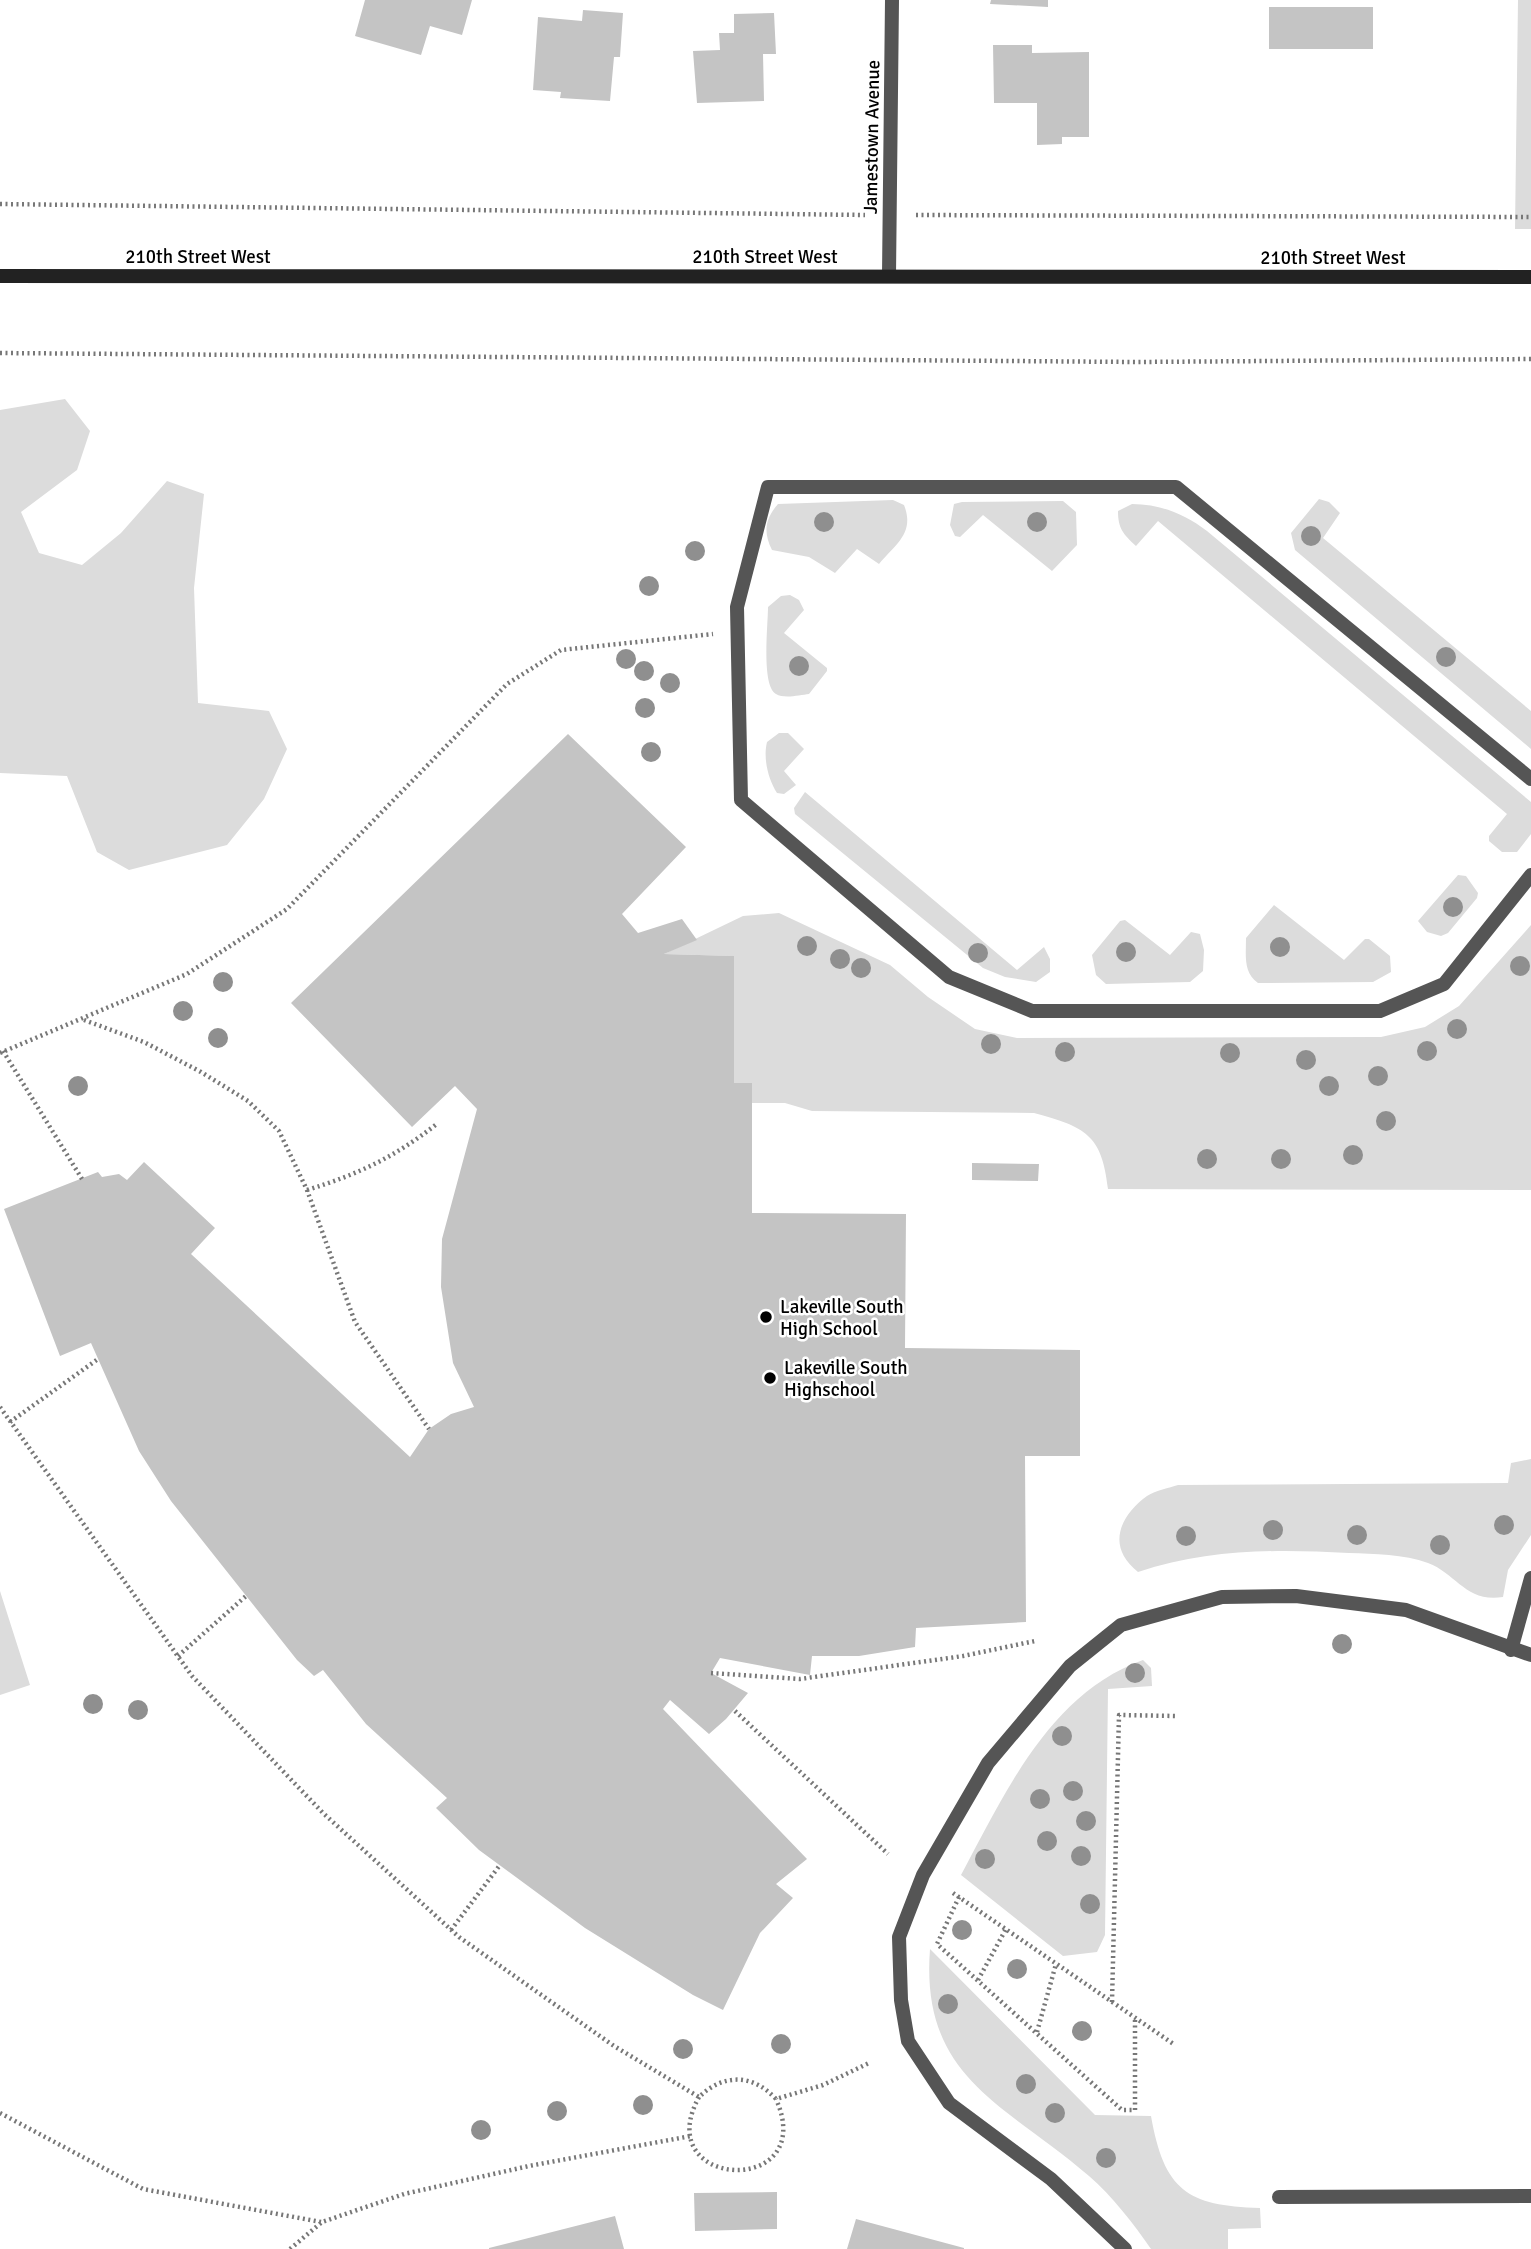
<svg xmlns="http://www.w3.org/2000/svg" width="1531" height="2249" font-family="Signika,sans-serif">
<style>
.green{fill:#dcdcdc}
.building{fill:#c4c4c4}
.lines{fill:none;stroke-linecap:round;stroke-linejoin:round}
.path{stroke:#777;stroke-width:4.5;stroke-dasharray:2 3.5;stroke-linecap:butt}
.lane{stroke:#555;stroke-width:14}
.street{stroke:#555;stroke-width:14}
.secondary{stroke:#222;stroke-width:14}
.tree{fill:#8f8f8f}
.poi-dot{fill:#000;stroke:#fff;stroke-width:2.5}
.labels{text-anchor:middle;stroke-width:5;stroke-linejoin:round;paint-order:stroke}
.street-label{font-size:19px;fill:#000;stroke:#fff}
.poi-label{font-size:19px;fill:#000;stroke:#fff;text-anchor:start}
</style>
<rect width="100%" height="100%" fill="#fff"/>
<path class="green" d="M1518 0H1531V229H1515Z
M65 399 90 431 77 470 21 512 39 553 82 565 121 533 167 481 204 494 194 588 198 703 269 711 287 749 264 799 227 845 129 870 97 852 67 776 0 773V410Z
M1319 499 1329 502 1340 513 1323 538 1531 711V749L1295 550 1291 533Z
M893 500 904 505C915 533 896 544 879 564L857 549 835 573 809 557 772 550C763 532 765 519 778 504Z
M1063 501 1076 512 1077 545 1052 571 983 515 960 537 955 536 950 525 954 504 962 502Z
M1132 504C1160 504 1185 514 1207 531L1531 802V834L1517 852H1502L1489 841V836L1507 814 1158 521 1136 546C1123 534 1118 528 1118 511Z
M790 595 799 600 804 610 784 633 827 668V671L809 694C800 695 784 699 776 694 761 686 768 625 768 607L781 596Z
M779 733H788L804 749 784 771 796 785 784 794 777 793C768 779 763 758 767 742Z
M805 792 1017 970 1044 947 1050 959V972L1036 982 1005 977 983 968 795 814 794 808Z
M1458 875 1466 876 1478 893 1477 898 1448 933 1441 936 1427 932 1418 921Z
M1274 905 1344 960 1365 939H1369L1390 956 1391 972 1373 982 1258 983C1243 973 1246 955 1246 938Z
M779 913 890 965 928 997 975 1029 1017 1038 1381 1037 1425 1027 1459 1006 1531 925V1190L1108 1189C1102 1134 1085 1127 1034 1113L812 1111 785 1103H752L751 1083H734L733 956 664 954 743 916Z
M1125 920 1170 955 1191 932 1200 934 1204 950 1203 971 1190 982 1106 984 1096 975 1092 955 1120 921Z
M1531 1459V1535L1508 1570 1503 1597C1466 1603 1457 1574 1428 1563 1404 1554 1374 1554 1349 1553 1275 1549 1208 1549 1138 1572 1107 1548 1118 1517 1147 1496 1156 1490 1169 1488 1178 1485L1508 1483 1511 1463Z
M0 1591 30 1685 0 1695Z
M1143 1660 1151 1668 1152 1686 1108 1689 1105 1935 1097 1952 1063 1956 961 1875C1005 1793 1050 1693 1143 1660Z
M930 1949 1095 2115 1151 2116C1164 2190 1187 2206 1260 2208L1261 2228 1228 2229V2249H1151C1133 2223 1113 2197 1089 2176 1006 2104 920 2079 930 1949Z"/>
<path class="building" d="M365 0H472L462 35 430 26 421 55 355 36Z
M991 0H1048V7L990 4Z
M1269 7H1373V49H1269Z
M583 10 623 13 620 57H614L610 101 560 98 561 92 533 90 538 17 582 21Z
M774 13 776 54H763L764 101 697 103 693 51 720 50 719 33H734V14Z
M993 45H1032V53L1089 52V137H1062V144L1037 145V103H994Z
M568 734 686 847 622 914 638 933 682 919 697 940 664 954 734 956V1083H752V1213L906 1214 905 1348 1080 1350V1456H1025L1026 1622 916 1628 915 1647 859 1656H812L810 1675 720 1658 711 1673 748 1693 726 1719 709 1734 670 1700 663 1709 807 1859 776 1884 793 1898 760 1933 723 2010 693 1995 585 1928 479 1850 436 1808 447 1798 366 1724 323 1670 314 1676 297 1660 171 1501 139 1451 91 1343 60 1356 4 1209 98 1172 102 1177 119 1174 127 1180 144 1162 215 1228 191 1254 410 1457 429 1429 451 1414 474 1407 453 1363 441 1287 442 1239 477 1109 455 1086 412 1127 291 1003Z
M972 1163 1039 1164 1038 1181 972 1180Z
M777 2192V2229L695 2231 694 2193Z
M615 2216 624 2249H489V2248Z
M856 2219 964 2248V2249H847Z"/>
<g class="lines">
<path class="path" d="M0 204 865 215
M916 215 1531 217
M0 353 1136 362 1531 359
M84 1020 144 1042 201 1072 248 1101 279 1131 307 1190 355 1322 429 1429
M3 1051 82 1179
M0 1053 187 974 287 909 507 684 561 650 713 634
M307 1190C359 1174 395 1157 438 1123
M0 1407 192 1676 323 1813 459 1937 614 2046 699 2097C724 2073 753 2074 776 2099L823 2085 869 2063
M10 1422 98 1359
M178 1656 246 1596
M711 1673 800 1679 963 1656 1035 1641
M735 1711 888 1854
M953 1893 1175 2045
M959 1897 937 1944 1122 2110H1135V2018
M451 1930 500 1865
M978 1980 1006 1929
M1112 2002 1119 1715 1176 1716
M1037 2032 1056 1964
M699 2097C648 2190 820 2198 776 2099
M0 2113 143 2189 321 2222
M290 2249 322 2222 404 2194 529 2166 691 2136"/>
<path class="lane" d="M1531 779 1176 487H768L737 607 741 800 949 977 1032 1011H1380L1444 984 1531 875
M1511 1650 1531 1578
M1279 2197 1531 2196
M1125 2249 1051 2179 949 2103 908 2041 901 2000 899 1937 923 1875 988 1763 1070 1666 1121 1625 1222 1597 1296 1596 1406 1610 1531 1655"/>
<path class="street" d="M889 275 892 0"/>
<path class="secondary" d="M0 276 1531 277"/>
</g>
<g class="tree">
<circle cx="824" cy="522" r="10"/>
<circle cx="1037" cy="522" r="10"/>
<circle cx="1311" cy="536" r="10"/>
<circle cx="695" cy="551" r="10"/>
<circle cx="649" cy="586" r="10"/>
<circle cx="1446" cy="657" r="10"/>
<circle cx="626" cy="659" r="10"/>
<circle cx="799" cy="666" r="10"/>
<circle cx="644" cy="671" r="10"/>
<circle cx="670" cy="683" r="10"/>
<circle cx="645" cy="708" r="10"/>
<circle cx="651" cy="752" r="10"/>
<circle cx="1453" cy="907" r="10"/>
<circle cx="807" cy="946" r="10"/>
<circle cx="1280" cy="947" r="10"/>
<circle cx="1126" cy="952" r="10"/>
<circle cx="978" cy="953" r="10"/>
<circle cx="840" cy="959" r="10"/>
<circle cx="1520" cy="966" r="10"/>
<circle cx="861" cy="968" r="10"/>
<circle cx="223" cy="982" r="10"/>
<circle cx="183" cy="1011" r="10"/>
<circle cx="1457" cy="1029" r="10"/>
<circle cx="218" cy="1038" r="10"/>
<circle cx="991" cy="1044" r="10"/>
<circle cx="1427" cy="1051" r="10"/>
<circle cx="1065" cy="1052" r="10"/>
<circle cx="1230" cy="1053" r="10"/>
<circle cx="1306" cy="1060" r="10"/>
<circle cx="1378" cy="1076" r="10"/>
<circle cx="78" cy="1086" r="10"/>
<circle cx="1329" cy="1086" r="10"/>
<circle cx="1386" cy="1121" r="10"/>
<circle cx="1353" cy="1155" r="10"/>
<circle cx="1207" cy="1159" r="10"/>
<circle cx="1281" cy="1159" r="10"/>
<circle cx="1504" cy="1525" r="10"/>
<circle cx="1273" cy="1530" r="10"/>
<circle cx="1357" cy="1535" r="10"/>
<circle cx="1186" cy="1536" r="10"/>
<circle cx="1440" cy="1545" r="10"/>
<circle cx="1342" cy="1644" r="10"/>
<circle cx="1135" cy="1673" r="10"/>
<circle cx="93" cy="1704" r="10"/>
<circle cx="138" cy="1710" r="10"/>
<circle cx="1062" cy="1736" r="10"/>
<circle cx="1073" cy="1791" r="10"/>
<circle cx="1040" cy="1799" r="10"/>
<circle cx="1086" cy="1821" r="10"/>
<circle cx="1047" cy="1841" r="10"/>
<circle cx="1081" cy="1856" r="10"/>
<circle cx="985" cy="1859" r="10"/>
<circle cx="1090" cy="1904" r="10"/>
<circle cx="962" cy="1930" r="10"/>
<circle cx="1017" cy="1969" r="10"/>
<circle cx="948" cy="2004" r="10"/>
<circle cx="1082" cy="2031" r="10"/>
<circle cx="781" cy="2044" r="10"/>
<circle cx="683" cy="2049" r="10"/>
<circle cx="1026" cy="2084" r="10"/>
<circle cx="643" cy="2105" r="10"/>
<circle cx="557" cy="2111" r="10"/>
<circle cx="1055" cy="2113" r="10"/>
<circle cx="481" cy="2130" r="10"/>
<circle cx="1106" cy="2158" r="10"/>
</g>
<g class="poi-dot">
<circle cx="766" cy="1317" r="7"/>
<circle cx="770" cy="1378" r="7"/>
</g>
<g class="labels">
<g class="street-label">
<text transform="translate(871 137) rotate(-89)" y="7">Jamestown Avenue</text>
<text x="198" y="263">210th Street West</text>
<text x="765" y="263">210th Street West</text>
<text x="1333" y="264">210th Street West</text>
</g>
<g class="poi-label">
<text x="780" y="1313">Lakeville South<tspan x="780" dy="22">High School</tspan></text>
<text x="784" y="1374">Lakeville South<tspan x="784" dy="22">Highschool</tspan></text>
</g>
</g>
</svg>
